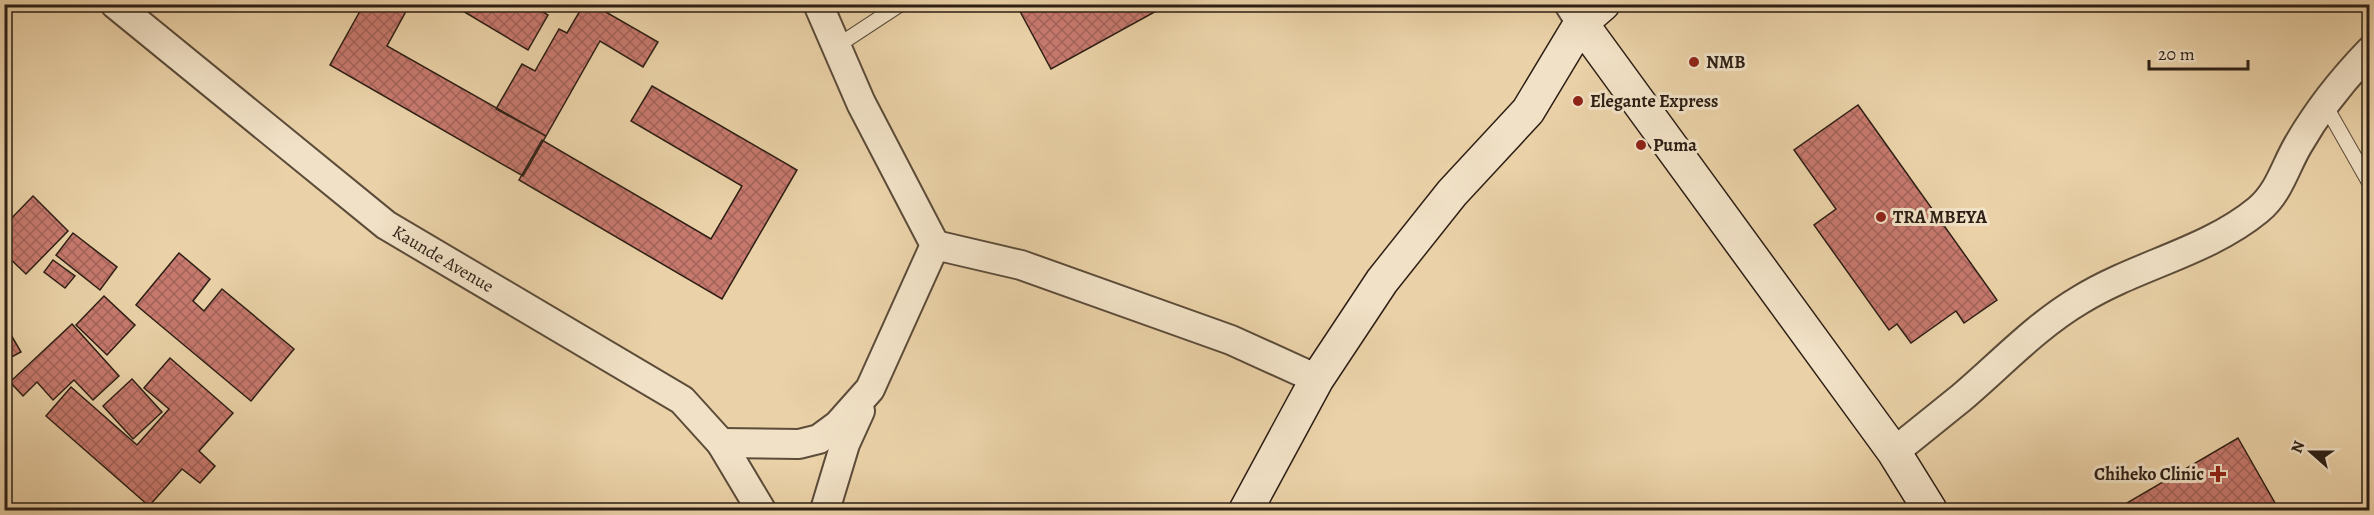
<svg xmlns="http://www.w3.org/2000/svg" width="2374" height="515" font-family="Alegreya,serif">
<style>
.building{fill:url(#building-cross-hatch);stroke:#2d1f15;stroke-width:1.5}
.lines{fill:none;stroke-linecap:round;stroke-linejoin:round}
.lane-casing{stroke:#5c4c3a;stroke-width:16}
.street-casing{stroke:#5c4c3a;stroke-width:32}
.secondary-casing{stroke:#2d1f15;stroke-width:36}
.lane{stroke:#f1e1c6;stroke-width:14}
.street{stroke:#f1e1c6;stroke-width:28}
.secondary{stroke:#f1e1c6;stroke-width:33}
.poi-dot{fill:#8f2418;stroke:#f1e1c6;stroke-width:2}
.labels{text-anchor:middle;stroke-width:6;stroke-linejoin:round;paint-order:stroke}
.poi-label{font-size:18px;font-weight:bold;fill:#2d1f15;stroke:#f1e1c6;text-anchor:start}
.street-label{font-size:18px;fill:#2d1f15;stroke:#f1e1c6}
</style>
<defs>
<pattern id="building-cross-hatch" width="8" height="8" patternUnits="userSpaceOnUse" patternTransform="scale(1.5)"><rect width="8" height="8" fill="#c7796e"/><path d="M0 0l8 8M0 8l8-8" fill="none" stroke="#a26359"/></pattern>
</defs>
<rect width="100%" height="100%" fill="#ead1a7"/>
<filter id="stains"><feTurbulence type="fractalNoise" baseFrequency=".00333" numOctaves="4"/><feColorMatrix values="0 0 0 0 .2 0 0 0 0 .09 0 0 0 0 .02 0 0 0 .5 -.17"/></filter>
<radialGradient id="worn" r=".72"><stop offset=".6" stop-color="#630" stop-opacity="0"/><stop offset="1" stop-color="#630" stop-opacity=".3"/></radialGradient>
<path class="building" d="M364 4H410L387 46 546 136 523 176 330 65Z
M451 4H530L548 15 528 50Z
M584 4H608L604 11 658 42 643 67 600 41 546 136 496 109 522 64 535 71 559 29 567 33Z
M1016 4H1169L1051 69Z
M652 86 797 170 722 299 519 180 542 140 711 239 742 186 631 121Z
M1858 105 1997 300 1964 323 1956 311 1911 343 1897 324 1889 330 1814 225 1836 209 1794 150Z
M33 196 68 231 26 274 4 253V226Z
M73 233 117 267 100 290 56 255Z
M179 253 210 279 193 301 204 311 222 289 294 349 251 401 136 305Z
M53 260 75 276 65 288 44 272Z
M104 296 135 325 107 355 76 325Z
M4 323 21 352 4 361Z
M72 324 119 376 93 400 74 380 53 400 37 382 23 396 10 382Z
M170 358 233 413 199 451 215 466 200 483 182 469 149 506 46 416 71 387 137 445 169 409 144 388Z
M132 379 162 412 133 439 103 406Z
M2238 438 2279 510H2115Z"/>
<g class="lines">
<defs>
<path id="lane" d="M837 46 901 4
M2324 103 2370 184"/>
<g id="street">
<path id="s1" d="M115 4 386 225 682 400 721 443 761 510"/>
<path d="M1569 4 1581 23"/>
<path d="M935 245 1021 265 1231 340 1317 379"/>
<path d="M721 443 799 444 819 439 838 425 870 389 935 245 861 103 818 4"/>
<path d="M1894 452C1916 434 1939 416 1961 398 2000 365 2036 326 2080 300 2137 265 2207 252 2258 210 2279 193 2285 167 2298 145 2318 110 2342 80 2370 51"/>
<path d="M825 510 845 444 860 411"/>
</g>
<path id="secondary" d="M1581 23 1894 452 1930 510
M1246 510 1317 379 1382 281 1452 193 1528 111 1581 23 1603 4"/>
</defs>
<use href="#lane" class="lane-casing"/>
<use href="#street" class="street-casing"/>
<use href="#secondary" class="secondary-casing"/>
<use href="#lane" class="lane"/>
<use href="#street" class="street"/>
<use href="#secondary" class="secondary"/>
</g>
<g class="poi-dot">
<circle cx="1694" cy="62" r="6"/>
<circle cx="1578" cy="101" r="6"/>
<circle cx="1641" cy="145" r="6"/>
<circle cx="1881" cy="217" r="6"/>
<path d="M2215 465h6v6h6v6h-6v6h-6v-6h-6v-6h6z"/>
</g>
<g class="labels">
<g class="poi-label">
<text x="1706" y="68">NMB</text>
<text x="1590" y="107">Elegante Express</text>
<text x="1653" y="151">Puma</text>
<text x="1893" y="223">TRA MBEYA</text>
<text x="2204" y="480" text-anchor="end">Chiheko Clinic</text>
</g>
<g class="street-label">
<text dy="6" stroke="none"><textPath href="#s1" startOffset="416">Kaunde Avenue</textPath></text>
</g>
</g>
<rect width="2374" height="515" fill="none" stroke="#ead1a7" stroke-width="24"/>
<rect x="6" y="6" width="2362" height="503" fill="none" stroke="#2d1f15" stroke-width="3"/>
<rect x="12" y="12" width="2350" height="491" fill="none" stroke="#2d1f15" stroke-width="1.5"/>
<g transform="translate(2311 452) rotate(291)" stroke="#f1e1c6" stroke-width="4.5" paint-order="stroke">
<path d="M0-4.5L10 22L0 15L-10 22Z" fill="#2d1f15"/>
<text y="-9" font-size="16" font-weight="bold" text-anchor="middle" fill="#2d1f15">N</text>
</g>
<path d="M2149 60v9h99v-9" fill="none" stroke="#2d1f15" stroke-width="3"/>
<text x="2158" y="60" font-size="18" fill="#2d1f15" stroke="#f1e1c6" stroke-width="4.5" paint-order="stroke">20 m</text>
<rect width="100%" height="100%" filter="url(#stains)"/>
<rect width="100%" height="100%" fill="url(#worn)"/>
</svg>
